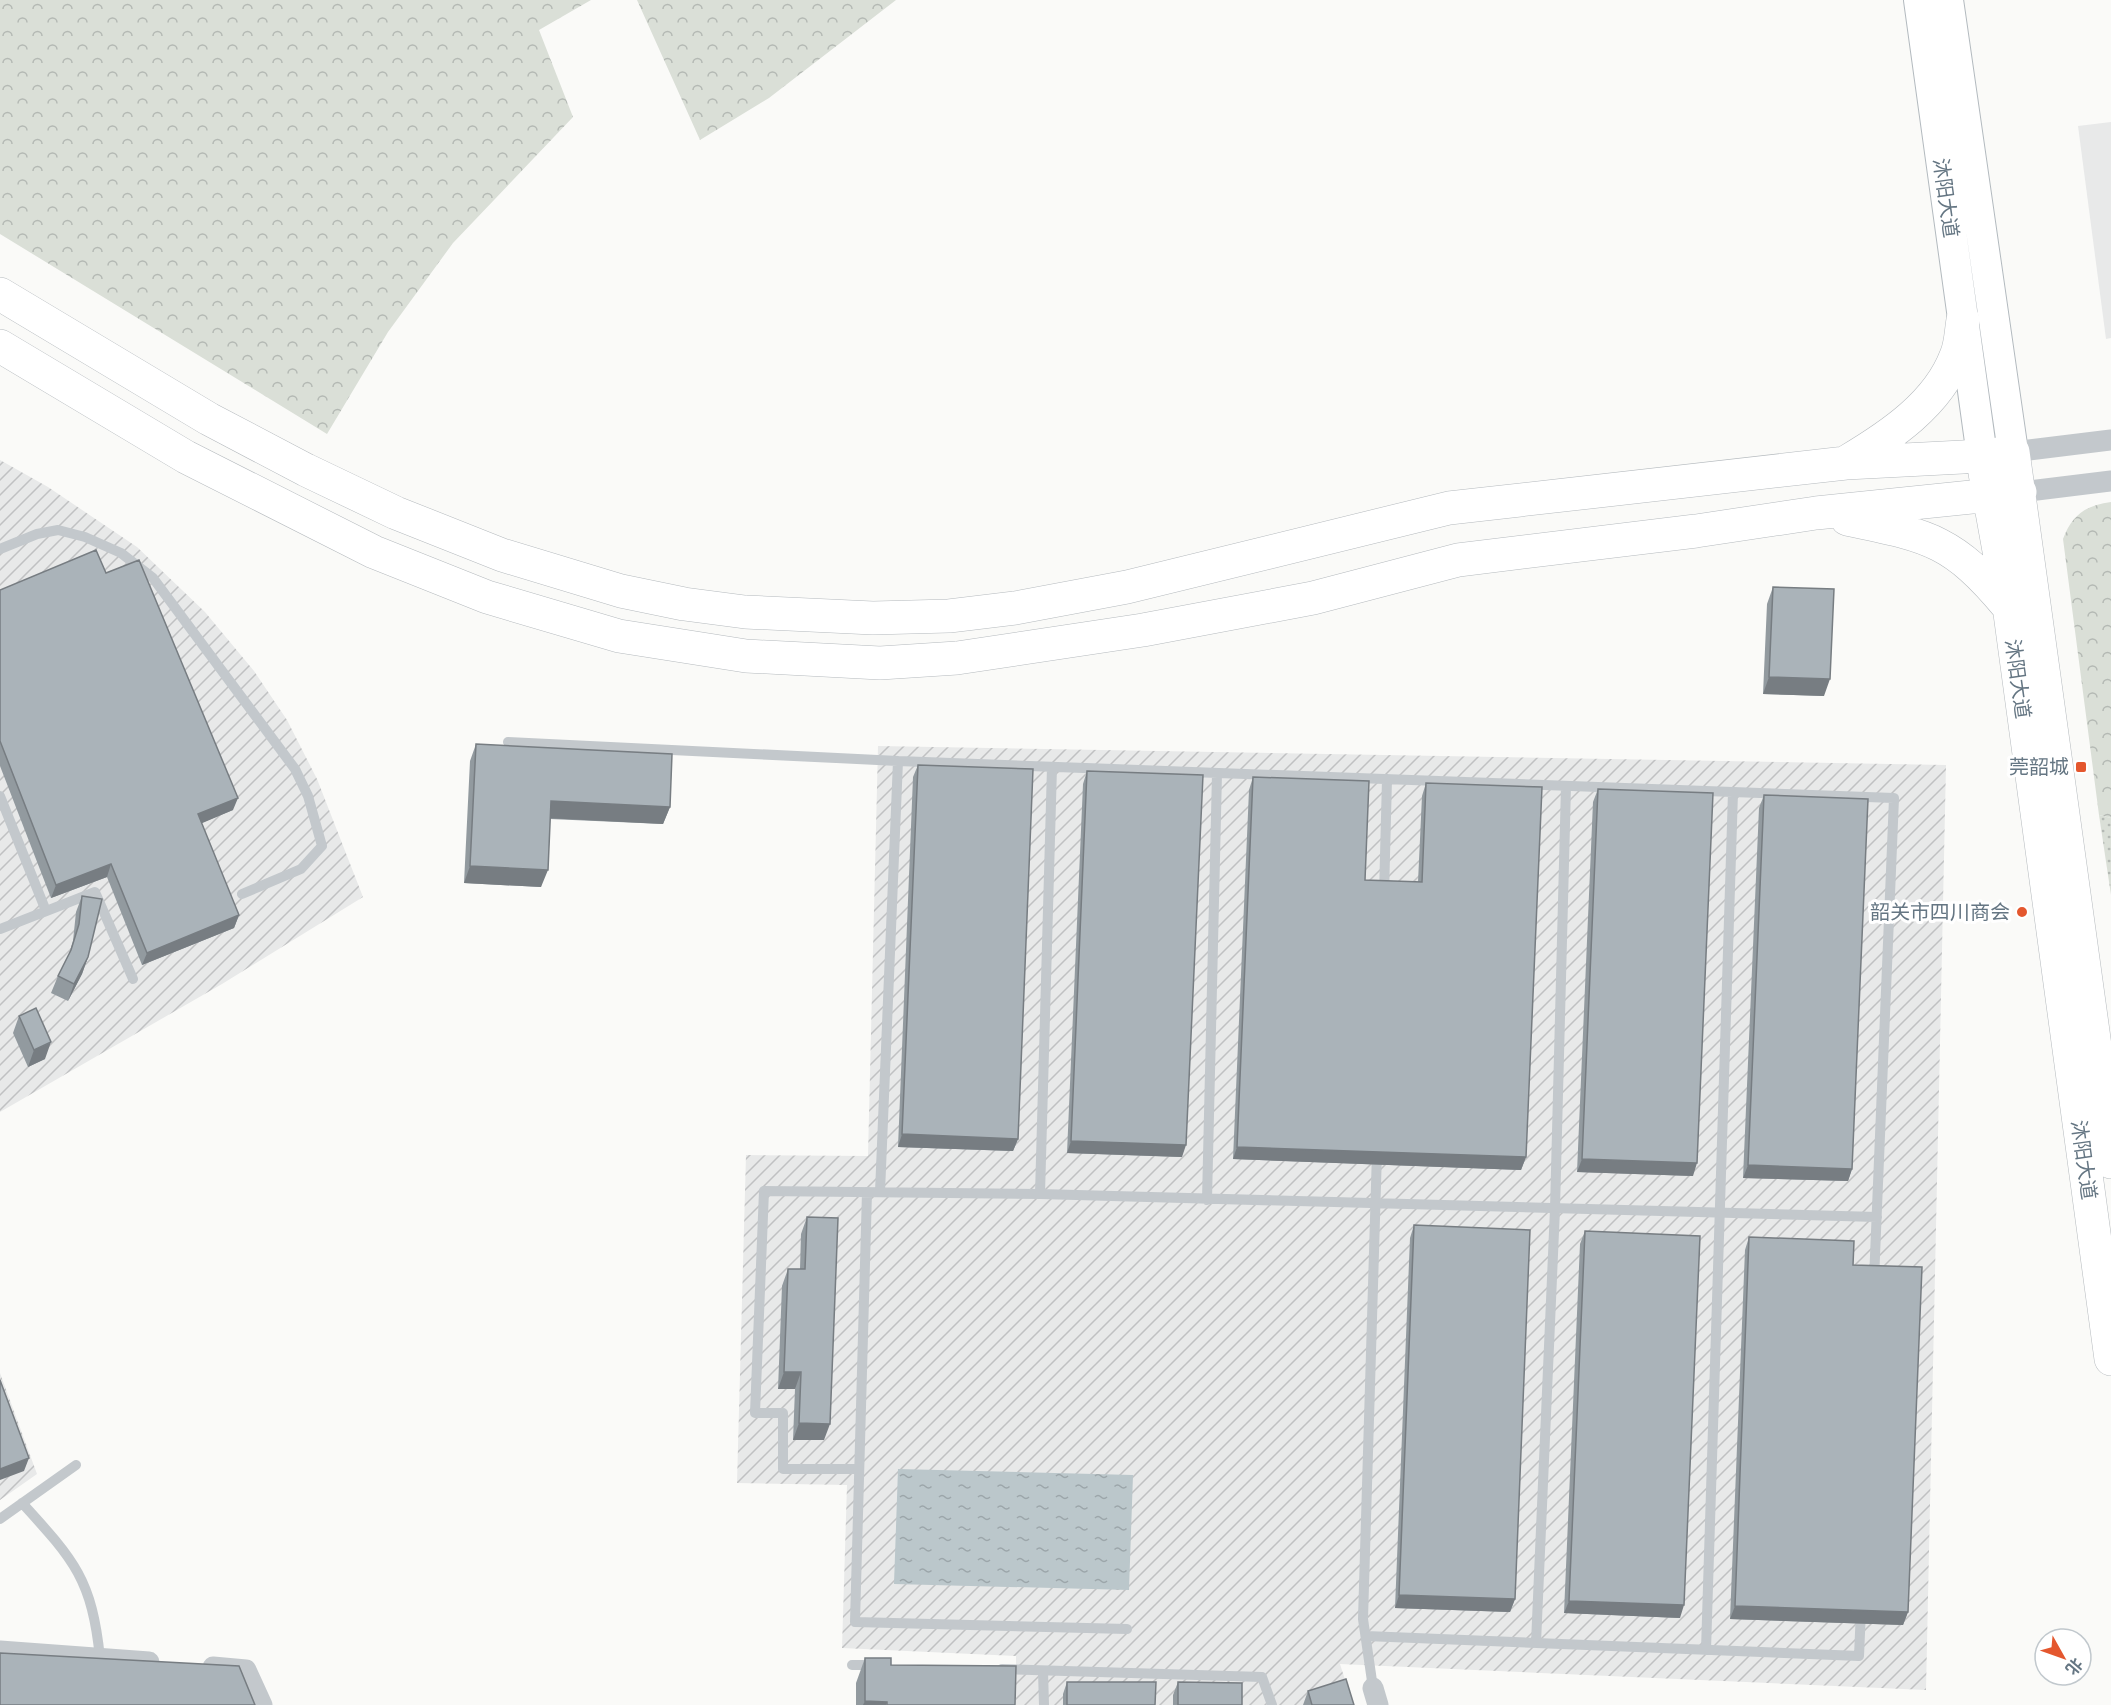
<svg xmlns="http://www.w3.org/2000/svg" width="2111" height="1705" font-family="Raleway,'Noto Sans SC',sans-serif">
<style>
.built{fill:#e8e9e9}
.industrial{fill:url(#industrial-furrows)}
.grass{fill:url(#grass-dots)}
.forest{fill:url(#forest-crowns)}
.water{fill:url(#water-ripples)}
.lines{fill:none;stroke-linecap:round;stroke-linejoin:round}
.secondary-casing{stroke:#b3babf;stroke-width:32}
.primary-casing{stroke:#b5babe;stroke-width:34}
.lane{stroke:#c3c8cc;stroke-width:10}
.street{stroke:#c3c8cc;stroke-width:21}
.secondary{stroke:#fff;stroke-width:30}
.primary{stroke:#fff;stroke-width:33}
.wall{fill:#929a9f}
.shaded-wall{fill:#777d82}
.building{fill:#aab3b9;stroke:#777d82;stroke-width:1.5}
.poi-dot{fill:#e4572e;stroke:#fff;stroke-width:2}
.labels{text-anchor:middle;stroke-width:6;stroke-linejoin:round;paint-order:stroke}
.street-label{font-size:20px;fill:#657683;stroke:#fff}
.poi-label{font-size:20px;fill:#657683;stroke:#fff;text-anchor:end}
</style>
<defs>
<pattern id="industrial-furrows" width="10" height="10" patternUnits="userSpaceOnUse" patternTransform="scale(1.5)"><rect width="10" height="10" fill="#e8e9e9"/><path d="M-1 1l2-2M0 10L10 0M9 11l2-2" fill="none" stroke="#c0c1c2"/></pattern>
<pattern id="grass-dots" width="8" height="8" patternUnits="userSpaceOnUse" patternTransform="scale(1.5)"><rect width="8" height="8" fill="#dadfd7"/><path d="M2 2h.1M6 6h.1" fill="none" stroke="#b4b9b4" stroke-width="1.8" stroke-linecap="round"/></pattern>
<pattern id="forest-crowns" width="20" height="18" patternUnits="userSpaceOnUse" patternTransform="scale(1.5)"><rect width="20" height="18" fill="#dadfd7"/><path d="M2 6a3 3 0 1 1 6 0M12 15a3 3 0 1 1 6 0" fill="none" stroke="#b4b9b4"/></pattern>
<pattern id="water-ripples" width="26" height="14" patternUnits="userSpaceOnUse" patternTransform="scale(1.5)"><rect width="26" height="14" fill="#bbc7cb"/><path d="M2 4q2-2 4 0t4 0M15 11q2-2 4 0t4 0" fill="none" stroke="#9ca6aa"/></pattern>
</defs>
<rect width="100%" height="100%" fill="#fafaf8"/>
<path class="built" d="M2111 122V338L2106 339 2078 126Z"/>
<path class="industrial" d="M0 460 48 487 137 547 205 612 254 671 287 720 317 779 363 897 222 984 0 1112Z
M878 746 1946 765 1926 1690 1340 1664 1353 1705H1016V1656L842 1648 847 1485 737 1483 746 1155 868 1156Z
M0 1373 37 1474 0 1500Z"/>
<path class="grass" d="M2099 815 2111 818V895Z"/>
<path class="forest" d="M0 0H591L539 30 573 117 453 243 388 332 327 434 0 234Z
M637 0H896L769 98 700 140Z
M2111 502V818L2099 815 2063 539C2072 515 2086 505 2111 502Z"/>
<path class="water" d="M898 1469 1133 1475 1129 1590 894 1584Z"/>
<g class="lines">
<defs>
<path id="secondary" d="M1919 0 1982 456
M1948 0 2013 452"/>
<path id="primary" d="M0 294 209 419 306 470 396 513 502 555 621 591 684 604 745 612 873 618 949 616 1015 608 1127 587 1449 508 1846 463 1982 456 2013 452 2111 1162
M0 346 186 457 374 552 487 597 619 636 746 656 880 663 957 658 1143 630 1313 598 1458 560 1696 531 1816 513 2020 492
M1848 461C1890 436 1938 404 1956 356 1961 345 1961 331 1963 320
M1985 473 2009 606 2111 1359
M1847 519C1928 536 1952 539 2007 605"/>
</defs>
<use href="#secondary" class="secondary-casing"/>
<use href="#primary" class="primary-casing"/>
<path class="lane" d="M0 549 37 534 58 530 85 537 121 553 153 578 295 769 308 796 322 846 301 869 242 894
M508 742 898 761
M0 796 46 911
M1384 894 1387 779
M0 929 95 892 133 979
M867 1192 855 1622 1127 1629
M880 1192 898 761 1894 798 1874 1280
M1040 1194 1052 767
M1207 1200 1217 773
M859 1469H783V1413H755L764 1191 1040 1194 1877 1217
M22 1503C74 1560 92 1579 100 1658
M0 1519 76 1465
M1366 1636 1859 1656 1861 1610
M1536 1643 1555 1209 1566 786
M1706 1650 1733 792
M852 1665H876
M1002 1669 1262 1677 1272 1705
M1043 1671 1044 1705
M1373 1688 1363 1619 1377 1152"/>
<path class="street" d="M2013 452 2111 440
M2020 492 2111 481
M0 1651 149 1662
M213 1667 246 1670 262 1705
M1373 1688 1378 1705"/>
<use href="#secondary" class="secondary"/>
<use href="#primary" class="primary"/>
</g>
<path class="wall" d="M106 573 233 810 201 823 239 915 234 928 142 965 107 877 51 898 0 766V590Z
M1773 587 1824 696 1763 694 1767 604Z
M476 744 670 807 663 824 550 819 541 887 464 883 470 761Z
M918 765 1018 1139 1013 1151 898 1147 913 777Z
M1087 771 1182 1157 1067 1153 1083 784Z
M1253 777 1365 880 1418 882 1422 796 1426 783 1526 1157 1521 1170 1233 1159 1249 790Z
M1598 789 1693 1176 1577 1172 1593 802Z
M1764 795 1852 1169 1848 1181 1743 1178 1759 808Z
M82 896 88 957 82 974 68 1001 51 993 58 976 69 954 73 941 76 912Z
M19 1016 45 1059 28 1067 13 1033Z
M807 1217 824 1440H793L795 1389H778L782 1286 788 1269H800L801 1234Z
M1414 1225 1515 1599 1510 1612 1395 1608 1410 1238Z
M1585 1231 1680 1618 1564 1613 1580 1244Z
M1749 1237 1853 1265 1908 1612 1903 1625 1730 1619 1745 1250Z
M865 1658 891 1665 1015 1705H856V1683Z
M1067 1682 1155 1705H1063V1694Z
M1178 1682 1242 1705H1173V1695Z
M1308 1691 1354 1705H1303Z"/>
<path class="shaded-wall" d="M1769 677 1830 679 1824 696 1763 694Z
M238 798 233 810 193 827 198 814Z
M551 801 670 807 663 824 545 818Z
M111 864 107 877 51 898 56 885Z
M470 866 548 870 541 887 464 883Z
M239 915 234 928 142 965 147 953Z
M88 957 82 974 68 1001 74 984Z
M51 1042 45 1059 28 1067 34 1050Z
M902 1134 1018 1139 1013 1151 898 1147Z
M1071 1141 1186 1145 1182 1157 1067 1153Z
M1237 1147 1526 1157 1521 1170 1233 1159Z
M1582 1159 1697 1163 1693 1176 1577 1172Z
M1748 1165 1852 1169 1848 1181 1743 1178Z
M784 1372H801L795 1389H778Z
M799 1423 830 1424 824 1440H793Z
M29 1458 24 1471 0 1480V1469Z
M1399 1595 1515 1599 1510 1612 1395 1608Z
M1569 1601 1684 1605 1680 1618 1564 1613Z
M1735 1606 1908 1612 1903 1625 1730 1619Z
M865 1701 887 1702 886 1705H863Z"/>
<path class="building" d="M96 550 106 573 139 560 238 798 198 814 239 915 147 953 111 864 56 885 0 741V590Z
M1773 587 1834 589 1830 679 1769 677Z
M476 744 672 754 670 807 551 801 548 870 470 866Z
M918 765 1033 769 1018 1139 902 1134Z
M1087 771 1203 775 1186 1145 1071 1141Z
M1253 777 1369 781 1365 880 1422 882 1426 783 1542 787 1526 1157 1237 1147Z
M1598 789 1713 793 1697 1163 1582 1159Z
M1764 795 1868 799 1852 1169 1748 1165Z
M82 896 102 899 88 957 74 984 58 976 71 950 79 924Z
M36 1008 51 1042 34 1050 19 1016Z
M807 1217 838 1218 830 1424 799 1423 801 1372H784L788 1269H805Z
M1414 1225 1530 1230 1515 1599 1399 1595Z
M1585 1231 1700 1236 1684 1605 1569 1601Z
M1749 1237 1854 1241 1853 1265 1922 1267 1908 1612 1735 1606Z
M0 1380 29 1458 0 1469Z
M0 1653 239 1666 255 1705H0Z
M865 1658H891V1665L1016 1666 1015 1705H887V1702L865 1701Z
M1346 1679 1354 1705H1312L1308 1691Z
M1067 1682H1156L1155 1705H1067Z
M1178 1682 1242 1683V1705H1178Z"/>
<g class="poi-dot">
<rect x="2075" y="761" width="12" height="12" rx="3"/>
<circle cx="2022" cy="912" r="6"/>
</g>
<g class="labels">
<g class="street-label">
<text transform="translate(1946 198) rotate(82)" y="7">沐阳大道</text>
<text transform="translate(2018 679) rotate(82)" y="7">沐阳大道</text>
<text transform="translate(2084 1160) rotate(82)" y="7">沐阳大道</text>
</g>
<g class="poi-label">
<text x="2069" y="774">莞韶城</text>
<text x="2010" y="919">韶关市四川商会</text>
</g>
</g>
<g transform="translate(2063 1657) rotate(130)"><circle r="28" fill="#ffffff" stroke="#c1c8cd" stroke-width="1.5"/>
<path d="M0-4.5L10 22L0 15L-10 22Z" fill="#e4572e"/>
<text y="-9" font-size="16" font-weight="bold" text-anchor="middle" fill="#657683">北</text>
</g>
</svg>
